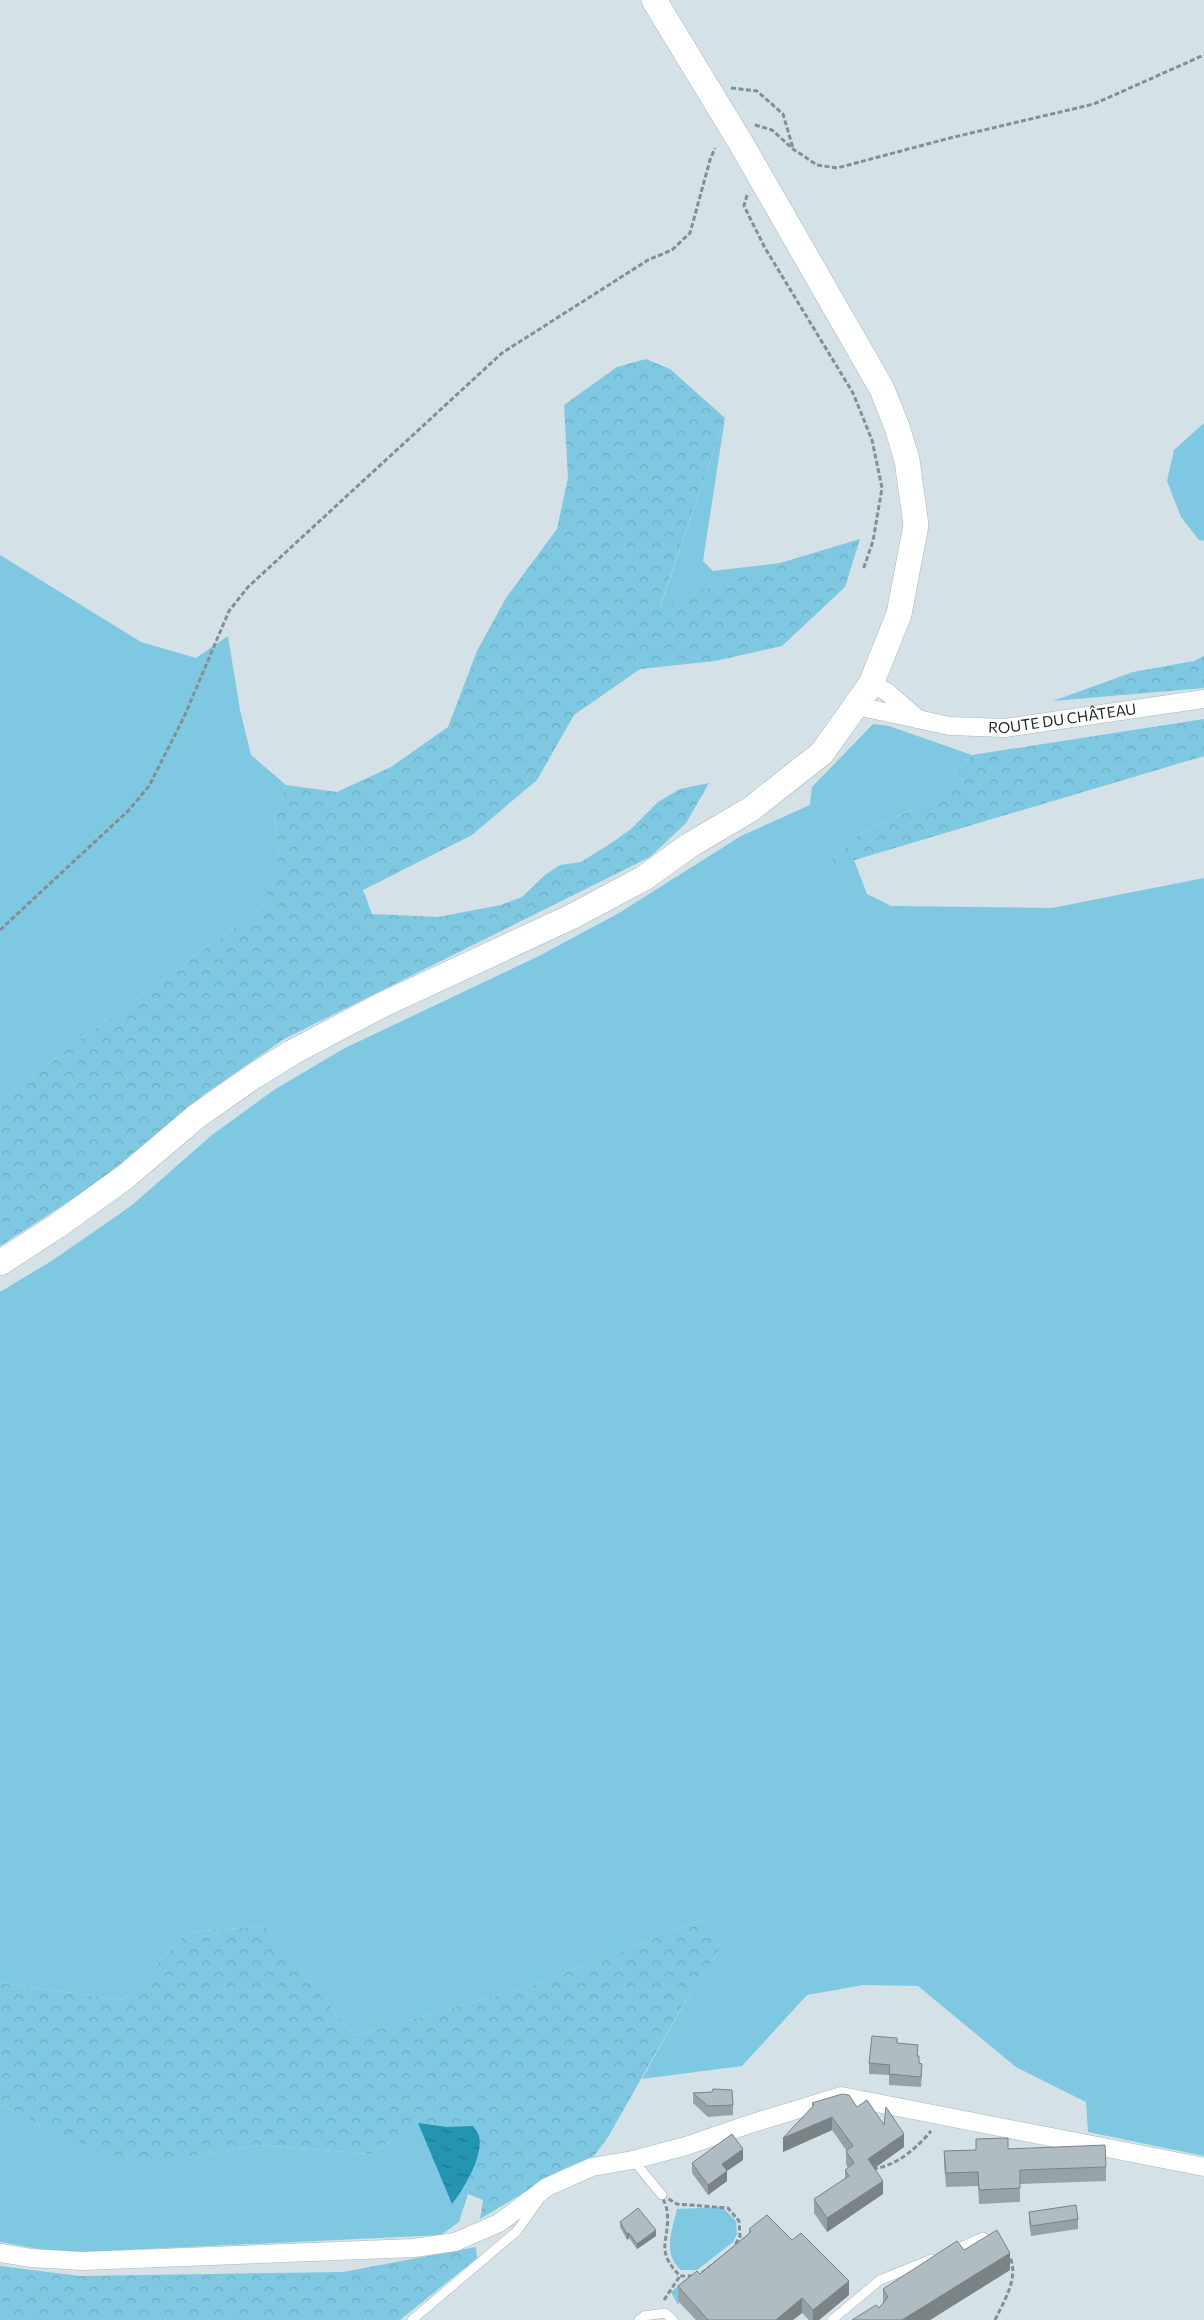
<svg xmlns="http://www.w3.org/2000/svg" width="1204" height="2320" font-family="Commissioner,sans-serif">
<style>
.green{fill:#7ec8e1}
.forest{fill:url(#forest-crowns)}
.water{fill:url(#water-ripples)}
.lines{fill:none;stroke-linecap:round;stroke-linejoin:round}
.lane-casing{stroke:#aab7bc;stroke-width:10}
.street-casing{stroke:#aab7bc;stroke-width:19}
.secondary-casing{stroke:#aab7bc;stroke-width:26}
.path{stroke:#858f93;stroke-width:3;stroke-dasharray:5 2.5;stroke-linecap:butt}
.lane{stroke:#fff;stroke-width:9}
.street{stroke:#fff;stroke-width:18}
.secondary{stroke:#fff;stroke-width:25}
.wall{fill:#96a2a6}
.shaded-wall{fill:#7a8487}
.building{fill:#afbcc1;stroke:#7a8487}
.labels{text-anchor:middle;stroke-width:4;stroke-linejoin:round;paint-order:stroke}
.street-label{font-size:15px;fill:#222729;stroke:#e1eff4}
</style>
<defs>
<pattern id="forest-crowns" width="20" height="18" patternUnits="userSpaceOnUse" patternTransform="scale(1.25)"><rect width="20" height="18" fill="#7ec8e1"/><path d="M2 6a3 3 0 1 1 6 0M12 15a3 3 0 1 1 6 0" fill="none" stroke="#6dacc1"/></pattern>
<pattern id="water-ripples" width="26" height="14" patternUnits="userSpaceOnUse" patternTransform="scale(1.25)"><rect width="26" height="14" fill="#2494b3"/><path d="M2 4q2-2 4 0t4 0M15 11q2-2 4 0t4 0" fill="none" stroke="#1f7992"/></pattern>
</defs>
<rect width="100%" height="100%" fill="#d4e1e6"/>
<path class="green" d="M725 418 703 561 713 571 780 563 660 607Z
M1204 423V541L1199 540 1181 517 1167 481 1174 450Z
M0 555 141 642 196 658 228 636 240 710 251 755 286 785 275 818 279 857 261 908 63 1052 0 1101Z
M873 724 889 726 972 755 935 799 859 834 822 869 854 860 867 894 891 906 1052 908 1204 878V2156L1088 2132 1086 2102 1016 2067 918 1986 863 1985 807 1995 742 2066 642 2079 694 1986 721 1948 701 1920 536 1984 354 2036 265 1926 188 1932 123 2000 0 1983V1292L53 1260 131 1206 212 1135 274 1090 343 1049 539 956 619 913 741 836 810 805 812 787Z
M0 2104 52 2131 188 2157 260 2145 371 2154 418 2123 452 2203 468 2194 459 2222 441 2235 62 2253 0 2242Z
M722 2207 736 2221 737 2234 733 2242 697 2270H681C662 2253 672 2231 677 2209Z
M686 2279 692 2280 678 2305 671 2292Z"/>
<path class="forest" d="M646 359 670 369 725 418 660 606 780 563 860 539 845 587 782 646 715 661 640 669 574 715 537 780 472 835 363 890 372 914 438 917 501 905 522 897 545 875 560 865 581 862 613 842 631 829 658 802 680 789 709 783 686 823 650 857 284 1039 206 1093 96 1184 0 1246V1101L63 1052 261 908 279 857 275 818 286 785 337 792 391 767 448 727 477 651 506 598 557 529 568 478 564 405 617 367Z
M1204 656V688L1053 701 1133 672 1194 661Z
M1204 719V756L821 870 859 834 935 799 972 755Z
M701 1920 721 1948 694 1986 608 2137 594 2156 563 2169 480 2219 483 2200 468 2194 452 2204 418 2123 371 2154 260 2145 188 2157 124 2159 52 2131 0 2104V1983L123 2000 188 1932 265 1926 354 2036 536 1984Z
M476 2247 477 2258 400 2320H0V2266L80 2276 343 2272Z"/>
<path class="water" d="M418 2123 447 2127 473 2126C475 2129 478 2133 479 2136 484 2155 464 2189 452 2204Z"/>
<g class="lines">
<defs>
<path id="lane" d="M633 2160 662 2195
M951 2251 983 2237
M412 2320 517 2231 539 2200
M639 2320 644 2316 665 2313 673 2320
M832 2320 880 2280 932 2259"/>
<g id="street">
<path d="M871 684 887 692 918 719"/>
<path id="s1" d="M857 706 950 726 1005 728 1204 699"/>
<path d="M0 2253 31 2258 82 2261 414 2248 455 2242 499 2223 547 2187 592 2167 633 2160 686 2146 747 2125 841 2096 1204 2167"/>
</g>
<path id="secondary" d="M0 1263 57 1226 125 1177 197 1116 254 1076 293 1052 382 1005 573 916 644 878 690 845 751 809 822 753 871 684 899 614 916 525 907 460 897 427 882 389 742 145 654 0"/>
</defs>
<use href="#lane" class="lane-casing"/>
<use href="#street" class="street-casing"/>
<use href="#secondary" class="secondary-casing"/>
<path class="path" d="M731 88 757 91 783 114 793 148
M755 125 772 130 793 149 817 165 837 168 950 138 1094 104 1204 55
M747 195 744 206 765 248 853 393 872 440 882 488 873 541 863 570
M0 930 128 811 149 786 184 717 229 611 248 587 502 353 648 260 672 250 690 233 710 160 715 148
M873 2169C896 2166 916 2149 931 2131
M662 2195 677 2204 728 2208 739 2221 740 2236 733 2249 698 2276H680C653 2248 671 2241 667 2210 666 2205 663 2200 662 2195Z
M664 2300 680 2276
M995 2320C1004 2301 1019 2278 1010 2257"/>
<use href="#lane" class="lane"/>
<use href="#street" class="street"/>
<use href="#secondary" class="secondary"/>
</g>
<path class="wall" d="M897 2043 918 2056 922 2074 921 2087 889 2085V2075L869 2074V2063Z
M693 2093 733 2105V2115L708 2117 693 2103Z
M812 2103 857 2107 884 2125 904 2147 874 2168 883 2194 827 2232 814 2213V2199L845 2179V2170L848 2168 846 2164V2150L832 2130 783 2152 812 2108Z
M1008 2149 1106 2167V2181L1020 2184V2202L979 2204 978 2186 946 2187 944 2164V2151Z
M743 2160 727 2171V2181L708 2195 692 2173V2163Z
M1029 2212 1078 2219V2229L1031 2236 1029 2222Z
M620 2222 656 2236 637 2249 629 2238 627 2240 620 2227Z
M749 2229 849 2295 819 2320H809L802 2313 793 2320H696L678 2301V2286L700 2274 749 2233Z
M964 2250 1010 2270 930 2320H852L879 2308 883 2303V2289Z"/>
<path class="shaded-wall" d="M832 2117V2130L783 2152V2138Z
M904 2134V2147L868 2173V2159Z
M743 2149V2160L722 2174V2164Z
M727 2171V2181L708 2195V2185Z
M883 2181V2194L827 2232V2218Z
M656 2230V2236L637 2249V2244Z
M629 2233V2238L627 2240V2234Z
M1010 2253V2270L930 2320H902Z
M849 2281V2295L819 2320H813V2310Z
M802 2298V2313L793 2320H776Z"/>
<path class="building" d="M872 2036 897 2038V2043L918 2045 917 2056H919V2063L922 2064 921 2077 889 2074 890 2065 869 2063Z
M713 2089 732 2090 733 2105 708 2106 693 2093 712 2092Z
M842 2094 849 2095 857 2107 867 2100 884 2125 886 2107 904 2134 868 2159 883 2181 827 2218 814 2199 849 2176 845 2170 854 2163 846 2151 853 2146 832 2117 783 2138 814 2105 812 2103Z
M732 2134 743 2149 722 2164 727 2171 708 2185 692 2163Z
M1008 2138V2149L1105 2145 1106 2167 1020 2170V2188L979 2190 978 2172 946 2173 944 2151 976 2150V2139Z
M1076 2205 1078 2219 1031 2226 1029 2212Z
M638 2208 656 2230 637 2244 629 2233 627 2234 620 2222Z
M767 2215 792 2240 801 2233 849 2281 813 2310 802 2298 776 2320H708L678 2286 697 2271 700 2274 751 2232 749 2229Z
M997 2230 1010 2253 902 2320H852L876 2305 879 2308 888 2297 883 2289 957 2241 964 2250Z"/>
<g class="labels">
<g class="street-label">
<text dy="5" stroke="none"><textPath href="#s1" startOffset="208">ROUTE DU CHÂTEAU</textPath></text>
</g>
</g>
</svg>
